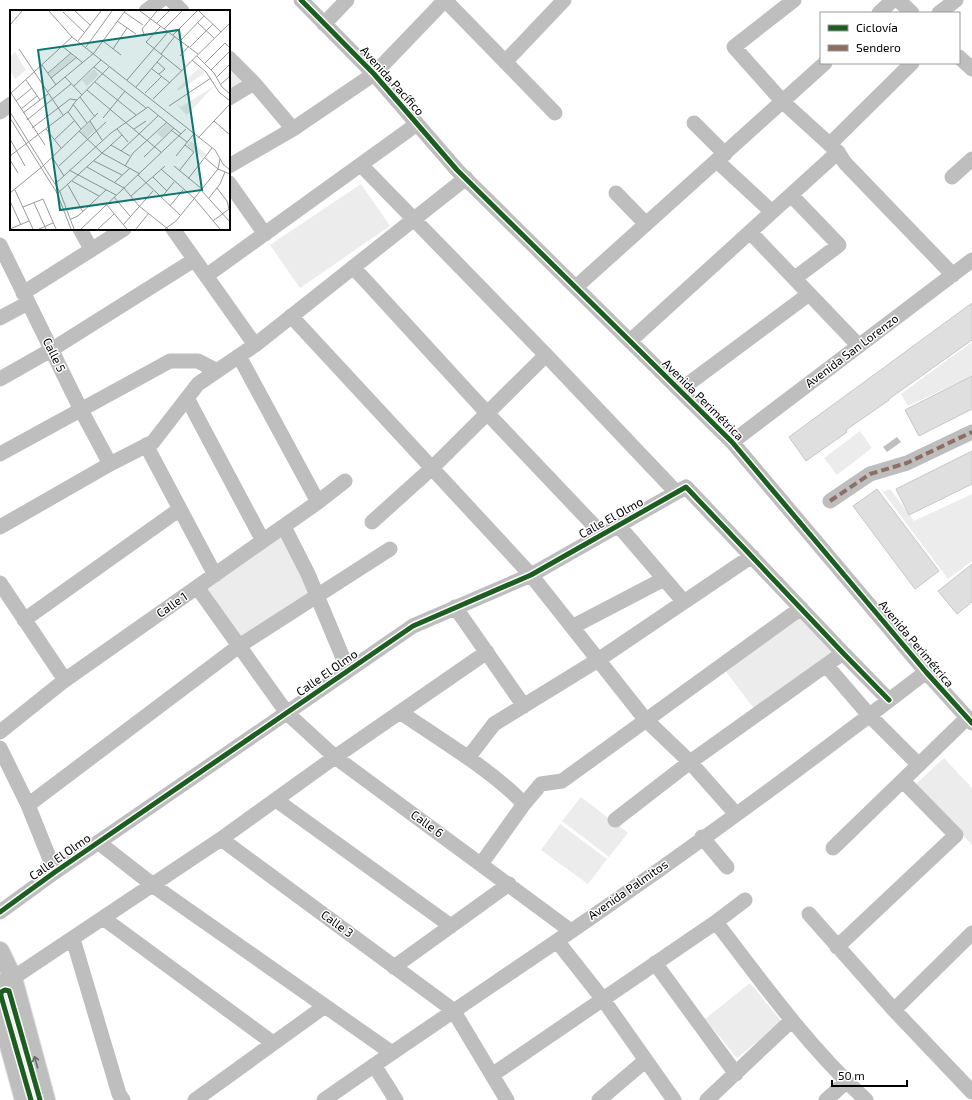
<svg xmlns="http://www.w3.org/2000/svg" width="972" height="1100" font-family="'Exo 2',sans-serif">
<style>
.green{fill:#ececec}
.water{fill:#bfbfbf}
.building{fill:#dfdfdf;stroke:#c7c7c7}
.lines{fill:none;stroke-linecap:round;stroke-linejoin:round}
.major-casing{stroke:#dbdbdb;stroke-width:20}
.minor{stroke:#bebebe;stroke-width:15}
.major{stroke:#bebebe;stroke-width:18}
.quiet{stroke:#8d6e63;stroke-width:4;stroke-dasharray:8 4;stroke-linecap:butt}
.cycleway-casing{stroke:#fff;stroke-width:8}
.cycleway{stroke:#1b5e20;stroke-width:5}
.oneway{stroke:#686868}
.labels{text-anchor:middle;stroke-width:3;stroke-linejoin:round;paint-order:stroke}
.street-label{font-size:12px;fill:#000;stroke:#fff}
.inset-road{fill:none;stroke:#999;stroke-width:1}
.view{fill:#0f766e;fill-opacity:0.15;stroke:#0f766e;stroke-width:2}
.inset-edge{fill:none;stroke:#000;stroke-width:2}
</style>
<rect width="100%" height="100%" fill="#fff"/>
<path class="green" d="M229 68 245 85 229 94Z
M361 184 390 226 300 288 270 245Z
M972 342V376L908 406 901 394Z
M860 431 872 448 837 475 824 458Z
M890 489 914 521 972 494V561L948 579 883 492Z
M282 535 309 593 240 640 205 589Z
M802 613 837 652 755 710 724 669Z
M944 758 972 788V845L916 784Z
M581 797 628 833 609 857 562 821Z
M560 824 607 859 588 884 541 850Z
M750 983 782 1022 737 1058 705 1019Z
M10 984 42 1100H29L0 999V988Z"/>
<path class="water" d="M897 437 901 442 887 452 883 447Z"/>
<path class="building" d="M972 303V340L889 399V400L846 430 847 432 806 461 789 437Z
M972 376V409L919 436 905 410Z
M972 451V484L909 515 896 489Z
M877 489 939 571 915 589 853 506Z
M972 564V602L957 614 938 591Z"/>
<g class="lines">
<defs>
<path id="major" d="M0 951 13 978 46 1100
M0 1013 24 1100"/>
</defs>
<use href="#major" class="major-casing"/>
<path class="minor" d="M171 0 182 11
M301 0 374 74 457 170 732 442 926 672 972 723
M445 0 555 113
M794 0 734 47 783 102 838 152 845 163 953 275
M898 0 912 13
M146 11 161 0
M879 13 893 0
M939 13 956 0
M324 24 347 0
M959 57 972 69
M229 58 254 83 293 129
M505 62 564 0
M229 98 254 83
M0 112 11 104
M694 123 725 154
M830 144 912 63
M717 161 772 212
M361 165 546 355 676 492
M229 166 293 129 374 74 445 0
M952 177 972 159
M229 183 265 234
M616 193 646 224
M791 195 839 245 795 278
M80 229 91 249
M173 229 255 345
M750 232 859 346
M0 245 81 410 110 464
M353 267 487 413 602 534
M206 276 417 124
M576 287 825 63
M23 293 124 229
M291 316 531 575 645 719 690 762 736 814
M0 318 28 303
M630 341 838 152
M239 356 318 502
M0 379 51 350 194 260
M680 390 809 294
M187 398 263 541
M732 442 972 260
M146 445 215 575
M0 454 170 361H198L217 371
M830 501 870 474 907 463 972 432
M372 522 432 468 546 355
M618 525 684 602
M0 527 110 464 153 442 198 384 255 345 466 178
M284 527 308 574 348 670
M0 583 65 680
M197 587 287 713 335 757 571 931
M455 607 524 706
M24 620 180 509
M572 627 664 579
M826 665 869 715 919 765
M400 712C439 739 492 770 524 804
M0 732 65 680 318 502 345 481
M0 748 28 805 55 872
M468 758 494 724 598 660 752 556
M276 800 451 926
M28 805 239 646 390 549
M615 820 690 762 843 653
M702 837 727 867
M221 839 453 1010 507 1100
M98 842 158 889 392 1053
M833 848 967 718
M481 864 524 804 541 784 562 781 801 608
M0 912 55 872 413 626 531 575 686 487 843 653 889 700
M809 914 894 1010 972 1092
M103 918 273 1043
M716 922C763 984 809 1047 866 1100
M73 939 119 1094 123 1100
M557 941 602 998 674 1100
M837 947 956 835 903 781
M655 963 736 1074
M394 967 509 884
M0 982 13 978 221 839 335 757 487 652
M894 1010 972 933
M374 1065 396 1100
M492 1075 716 922 745 900
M195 1100 325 1006
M324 1100C401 1046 479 994 557 941 683 855 806 765 926 672
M599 1100 645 1061
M707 1100 791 1021
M826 1100 846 1082"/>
<use href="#major" class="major"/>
<path class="quiet" d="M830 501 870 474 907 463 972 432"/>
<defs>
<path id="cycleway" d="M301 0 374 74 457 170 732 442 926 672 972 723
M0 912 55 872 413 626 531 575 686 487 843 653 889 700
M31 1100 1 996V992L5 990 9 991 40 1100"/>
</defs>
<use href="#cycleway" class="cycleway-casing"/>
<use href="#cycleway" class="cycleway"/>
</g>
<defs><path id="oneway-shaft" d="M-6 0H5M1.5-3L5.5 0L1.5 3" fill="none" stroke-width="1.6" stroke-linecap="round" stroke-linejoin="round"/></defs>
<use class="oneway" href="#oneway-shaft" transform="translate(36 1062) rotate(-106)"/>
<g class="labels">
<g class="street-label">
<text transform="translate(392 81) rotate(48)" y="4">Avenida Pacífico</text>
<text transform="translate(852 351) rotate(-37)" y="4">Avenida San Lorenzo</text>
<text transform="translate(54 355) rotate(64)" y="4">Calle 5</text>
<text transform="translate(703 400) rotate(45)" y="4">Avenida Perimétrica</text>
<text transform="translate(611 518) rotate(-29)" y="4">Calle El Olmo</text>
<text transform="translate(172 605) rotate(-35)" y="4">Calle 1</text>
<text transform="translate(916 644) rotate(50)" y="4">Avenida Perimétrica</text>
<text transform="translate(327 673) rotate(-35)" y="4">Calle El Olmo</text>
<text transform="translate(427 824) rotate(36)" y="4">Calle 6</text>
<text transform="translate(60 857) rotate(-35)" y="4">Calle El Olmo</text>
<text transform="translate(628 890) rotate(-35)" y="4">Avenida Palmitos</text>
<text transform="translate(337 924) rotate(36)" y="4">Calle 3</text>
</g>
</g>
<g transform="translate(10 10)">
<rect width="220" height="220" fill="#fff"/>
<path d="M5 42 16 60 5 69 0 60V47ZM61 44 65 48 41 67 39 63ZM189 58 195 63 168 81 167 79ZM84 59 89 65 77 76 72 70ZM204 76 177 105 166 94 171 97ZM80 112 85 120 76 128 70 122ZM157 113 163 118 152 128 147 123ZM181 131 196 144 193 148 177 135Z" fill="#ececec"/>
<path class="inset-road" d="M39 1 62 27 205 140 213 154 220 160M65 1 80 15M130 1 188 44M189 1 211 22M53 2 75 23M114 2 133 15M107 11 126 24M147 13 159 1M188 13 204 28M0 15 12 1M151 16 136 32 172 61M154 19 172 1M134 24 132 19 147 1M163 25 187 1M171 30 194 6M68 31 91 1M93 31 111 45M52 36 73 53M76 37 102 1M180 37 203 14M9 39 53 105M103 39 117 18M151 44 165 26M170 46 179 36M187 46 204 63 212 77 220 84M182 50 196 62 209 82 220 91M147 52 155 59 149 64M195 53 215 33 220 38M32 55 46 75M84 57 136 98M142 59 160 73M201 60 220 41M38 63 61 43M55 67 72 85M207 67 220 54M41 68 67 47M16 70 30 90M117 70 158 22M85 72 126 105M210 75 220 66M64 76 91 50M126 77 153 45M77 80 152 143M37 82 84 43 115 1M1 83 35 135M135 83 152 66M0 84 62 27M70 87 85 107M143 89 220 13M6 91 22 78M63 94 77 113M159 96 201 68M11 99 27 86M0 102 50 182 64 219M58 102 71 119M13 103 38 84M0 108 47 183 61 219M93 108 115 81M17 110 61 74M80 111 92 130M204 111 220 125M22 118 60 89 67 90M36 119 51 138M107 119 118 132M124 119 136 111M161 120 177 132M69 121 92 143 130 164M188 128 220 94M0 129 15 156M44 130 65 110M101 135 120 146M111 141 149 105M0 146 59 101 65 92 99 57M166 146 183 125M42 147 54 166M134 147 164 118M195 148 208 159 220 164M0 150 8 163M84 151 112 165M49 156 96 112M115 156 123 143 157 112M164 156 192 179M77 157 114 178 129 196 158 219M151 159 184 188 210 219M59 160 106 185M169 161 184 142 175 135M128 165 170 205M143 167 157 181M178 169 202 138M62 171 89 186M105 172 120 158M45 174 101 123 138 97 171 124M58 175 73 202M5 180 23 219M191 180 220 212M0 183 33 156 88 103M48 183 112 125M121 186 155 156M104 187 120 206M151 188 164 172M199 188 210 174 215 162M0 191 11 215M24 193 36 219M96 194 117 219M160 196 173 180M13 197 33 189 46 219M61 209 68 206 96 180M166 211 208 159 210 149M203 211 219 199 217 191 207 178M113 215 143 181M0 219 19 211M29 219 43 213M71 219 176 119M88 219 104 204M126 219 139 203M155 219 166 211"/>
<path class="view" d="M169 20 192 180 50 200 28 40Z"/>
<rect width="220" height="220" class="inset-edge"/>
</g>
<rect x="820" y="12" width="140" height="52" fill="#ffffff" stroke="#999999"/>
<rect x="828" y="25" width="20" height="6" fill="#1b5e20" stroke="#999999"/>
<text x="856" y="32" font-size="12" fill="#000000">Ciclovía</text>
<rect x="828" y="45" width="20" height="6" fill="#8d6e63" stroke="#999999"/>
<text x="856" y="52" font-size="12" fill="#000000">Sendero</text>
<path d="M832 1080v6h75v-6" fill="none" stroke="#000000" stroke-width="2"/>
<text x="838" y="1080" font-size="12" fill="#000000" stroke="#ffffff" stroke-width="3" paint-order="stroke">50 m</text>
</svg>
